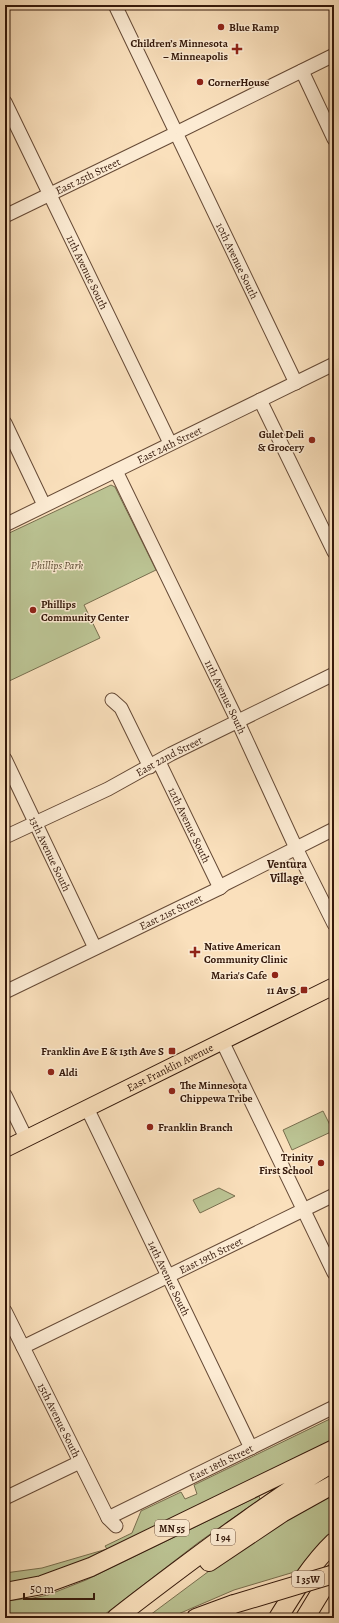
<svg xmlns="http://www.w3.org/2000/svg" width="339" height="1623" font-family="Alegreya,serif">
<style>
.green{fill:#bbc393;stroke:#786e4e}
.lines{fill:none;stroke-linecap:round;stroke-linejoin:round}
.minor-casing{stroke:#664a36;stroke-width:15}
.major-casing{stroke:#34180a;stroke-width:18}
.highway-casing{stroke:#34180a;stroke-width:20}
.minor{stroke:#fcebd3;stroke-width:13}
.major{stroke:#fae0bc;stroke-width:16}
.highway{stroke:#fae0bc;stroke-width:18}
.highway-bridge-casing{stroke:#34180a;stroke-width:20;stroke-linecap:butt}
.highway-bridge{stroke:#fae0bc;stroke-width:18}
.poi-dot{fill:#8f2418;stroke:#fcebd3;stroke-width:1.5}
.labels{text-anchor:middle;stroke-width:3;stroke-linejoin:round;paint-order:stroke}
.shield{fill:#fcebd3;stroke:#705746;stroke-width:1}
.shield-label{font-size:10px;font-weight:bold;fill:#34180a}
.poi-label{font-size:11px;font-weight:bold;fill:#34180a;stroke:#fcebd3;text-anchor:start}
.street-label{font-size:11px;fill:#34180a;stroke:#fcebd3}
.park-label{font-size:11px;font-style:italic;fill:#5c4b33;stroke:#fcebd3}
.neighbourhood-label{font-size:12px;font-weight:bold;fill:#34180a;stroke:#fcebd3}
</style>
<rect width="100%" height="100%" fill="#fae0bc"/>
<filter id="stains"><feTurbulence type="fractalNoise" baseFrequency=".005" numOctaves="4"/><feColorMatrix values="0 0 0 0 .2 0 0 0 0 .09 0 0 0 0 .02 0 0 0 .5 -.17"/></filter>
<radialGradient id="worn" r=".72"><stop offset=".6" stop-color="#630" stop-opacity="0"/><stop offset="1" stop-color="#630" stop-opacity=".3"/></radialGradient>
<path class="green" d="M111 485 115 487 156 570 84 605 100 638 5 683V535Z
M323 1111 333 1131 292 1150 283 1130Z
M219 1188 235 1196 200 1213 193 1200Z
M334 1417V1441L89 1562 5 1587V1573L42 1568 107 1549 105 1546 132 1533 141 1511 181 1492 185 1499 197 1494 194 1485Z
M334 1490V1530L301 1570 234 1590 169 1618H146L244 1545Z
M259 1496 260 1499 199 1542 100 1618H5V1601L33 1598 48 1595 86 1580Z"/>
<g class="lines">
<defs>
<g id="minor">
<path d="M115 5 174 128"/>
<path d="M302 71 334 139"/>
<path id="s1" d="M5 102 170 443"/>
<path d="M182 130 334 55"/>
<path id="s2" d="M179 139 296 383"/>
<path id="s3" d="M5 216 170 136"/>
<path d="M260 400 334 552"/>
<path d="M5 423 44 505"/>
<path id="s4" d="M116 471 238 722 296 848 334 924"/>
<path id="s5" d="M5 525 334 364"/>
<path d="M112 700 121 708 150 767"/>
<path id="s6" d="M5 759 95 948"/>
<path id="s7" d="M159 762 220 888"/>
<path id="s8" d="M5 837 108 789 171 754 334 674"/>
<path id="s9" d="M5 992 220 888 225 884 334 829"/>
<path d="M222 1041 334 1273"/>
<path d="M5 1095 26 1138"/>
<path id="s10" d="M87 1108 251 1448"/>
<path id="s11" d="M5 1311 108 1518 116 1526"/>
<path id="s12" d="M23 1347 334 1195"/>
<path d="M5 1498 80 1462"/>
<path id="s13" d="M108 1518 334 1407"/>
</g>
<g id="major">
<path id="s14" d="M5 1149 334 986"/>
</g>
<path id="highway" d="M209 1562 282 1513 334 1484
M5 1592 42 1585 91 1567 334 1449
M116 1618C153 1589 192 1560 230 1532 264 1508 298 1483 334 1462
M196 1618 234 1604
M278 1618C294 1592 312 1563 334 1542
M305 1618 322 1590 334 1573"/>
</defs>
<use href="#minor" class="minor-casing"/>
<use href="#major" class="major-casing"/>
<use href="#highway" class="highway-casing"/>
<use href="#minor" class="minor"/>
<use href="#major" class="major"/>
<use href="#highway" class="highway"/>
<defs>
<path id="highway-bridge" d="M234 1604 334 1574"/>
</defs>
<use href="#highway-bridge" class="highway-bridge-casing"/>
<use href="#highway-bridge" class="highway-bridge"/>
</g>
<g class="poi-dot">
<circle cx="221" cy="27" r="4"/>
<path d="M235 43h4v4h4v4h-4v4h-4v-4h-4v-4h4z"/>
<circle cx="200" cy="82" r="4"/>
<circle cx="312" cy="440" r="4"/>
<circle cx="33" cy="610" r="4"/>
<path d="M193 946h4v4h4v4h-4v4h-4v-4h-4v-4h4z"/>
<circle cx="275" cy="975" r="4"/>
<rect x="300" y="986" width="8" height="8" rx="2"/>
<rect x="168" y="1047" width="8" height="8" rx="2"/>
<circle cx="51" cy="1072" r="4"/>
<circle cx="172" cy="1091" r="4"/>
<circle cx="150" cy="1127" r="4"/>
<circle cx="321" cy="1163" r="4"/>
</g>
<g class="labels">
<g class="shield">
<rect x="155" y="1520" width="34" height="16" rx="3"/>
<rect x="211" y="1529" width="24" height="16" rx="3"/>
<rect x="292" y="1571" width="32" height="16" rx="3"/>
</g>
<g class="shield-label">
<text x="172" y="1532">MN 55</text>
<text x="223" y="1541">I 94</text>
<text x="308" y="1583">I 35W</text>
</g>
<g class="poi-label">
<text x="229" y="31">Blue Ramp</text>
<text x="228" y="47" text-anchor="end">Children’s Minnesota<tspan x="228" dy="13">– Minneapolis</tspan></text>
<text x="208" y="86">CornerHouse</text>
<text x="304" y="438" text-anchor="end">Gulet Deli<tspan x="304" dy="13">&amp; Grocery</tspan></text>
<text x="41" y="608">Phillips<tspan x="41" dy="13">Community Center</tspan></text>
<text x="204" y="950">Native American<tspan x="204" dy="13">Community Clinic</tspan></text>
<text x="267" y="979" text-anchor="end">Maria's Cafe</text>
<text x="296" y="994" text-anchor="end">11 Av S</text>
<text x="164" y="1055" text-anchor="end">Franklin Ave E &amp; 13th Ave S</text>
<text x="59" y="1076">Aldi</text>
<text x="180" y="1089">The Minnesota<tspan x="180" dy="13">Chippewa Tribe</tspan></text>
<text x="158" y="1131">Franklin Branch</text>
<text x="313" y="1161" text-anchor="end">Trinity<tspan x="313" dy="13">First School</tspan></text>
</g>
<g class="street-label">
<text dy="4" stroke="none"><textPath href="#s3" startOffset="92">East 25th Street</textPath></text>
<text dy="4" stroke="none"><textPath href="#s2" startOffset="135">10th Avenue South</textPath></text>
<text dy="4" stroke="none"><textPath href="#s1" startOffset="189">11th Avenue South</textPath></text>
<text dy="4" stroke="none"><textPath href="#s5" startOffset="183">East 24th Street</textPath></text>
<text dy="4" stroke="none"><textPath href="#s4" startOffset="251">11th Avenue South</textPath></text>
<text dy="4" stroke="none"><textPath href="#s8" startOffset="183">East 22nd Street</textPath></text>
<text dy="4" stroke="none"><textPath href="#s7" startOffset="70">12th Avenue South</textPath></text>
<text dy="4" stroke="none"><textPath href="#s6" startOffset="105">13th Avenue South</textPath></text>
<text dy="4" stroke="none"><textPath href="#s9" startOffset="184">East 21st Street</textPath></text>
<text dy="4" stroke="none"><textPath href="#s14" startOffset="184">East Franklin Avenue</textPath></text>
<text dy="4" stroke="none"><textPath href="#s12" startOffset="209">East 19th Street</textPath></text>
<text dy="4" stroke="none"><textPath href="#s10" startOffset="189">14th Avenue South</textPath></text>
<text dy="4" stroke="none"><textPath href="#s11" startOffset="122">15th Avenue South</textPath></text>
<text dy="4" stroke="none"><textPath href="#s13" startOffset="126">East 18th Street</textPath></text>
</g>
<g class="park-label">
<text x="57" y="569">Phillips Park</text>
</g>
<g class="neighbourhood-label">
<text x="287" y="868">Ventura<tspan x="287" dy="14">Village</tspan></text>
</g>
</g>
<rect width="339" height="1623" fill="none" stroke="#fae0bc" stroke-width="20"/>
<rect x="6" y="6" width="327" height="1611" fill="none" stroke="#34180a" stroke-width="2"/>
<rect x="10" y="10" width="319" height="1603" fill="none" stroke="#34180a"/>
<path d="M24 1593v6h70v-6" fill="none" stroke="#34180a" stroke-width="2"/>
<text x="30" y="1593" font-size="12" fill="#34180a" stroke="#fcebd3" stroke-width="3" paint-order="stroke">50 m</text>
<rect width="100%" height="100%" filter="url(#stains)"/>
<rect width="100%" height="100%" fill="url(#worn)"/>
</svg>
